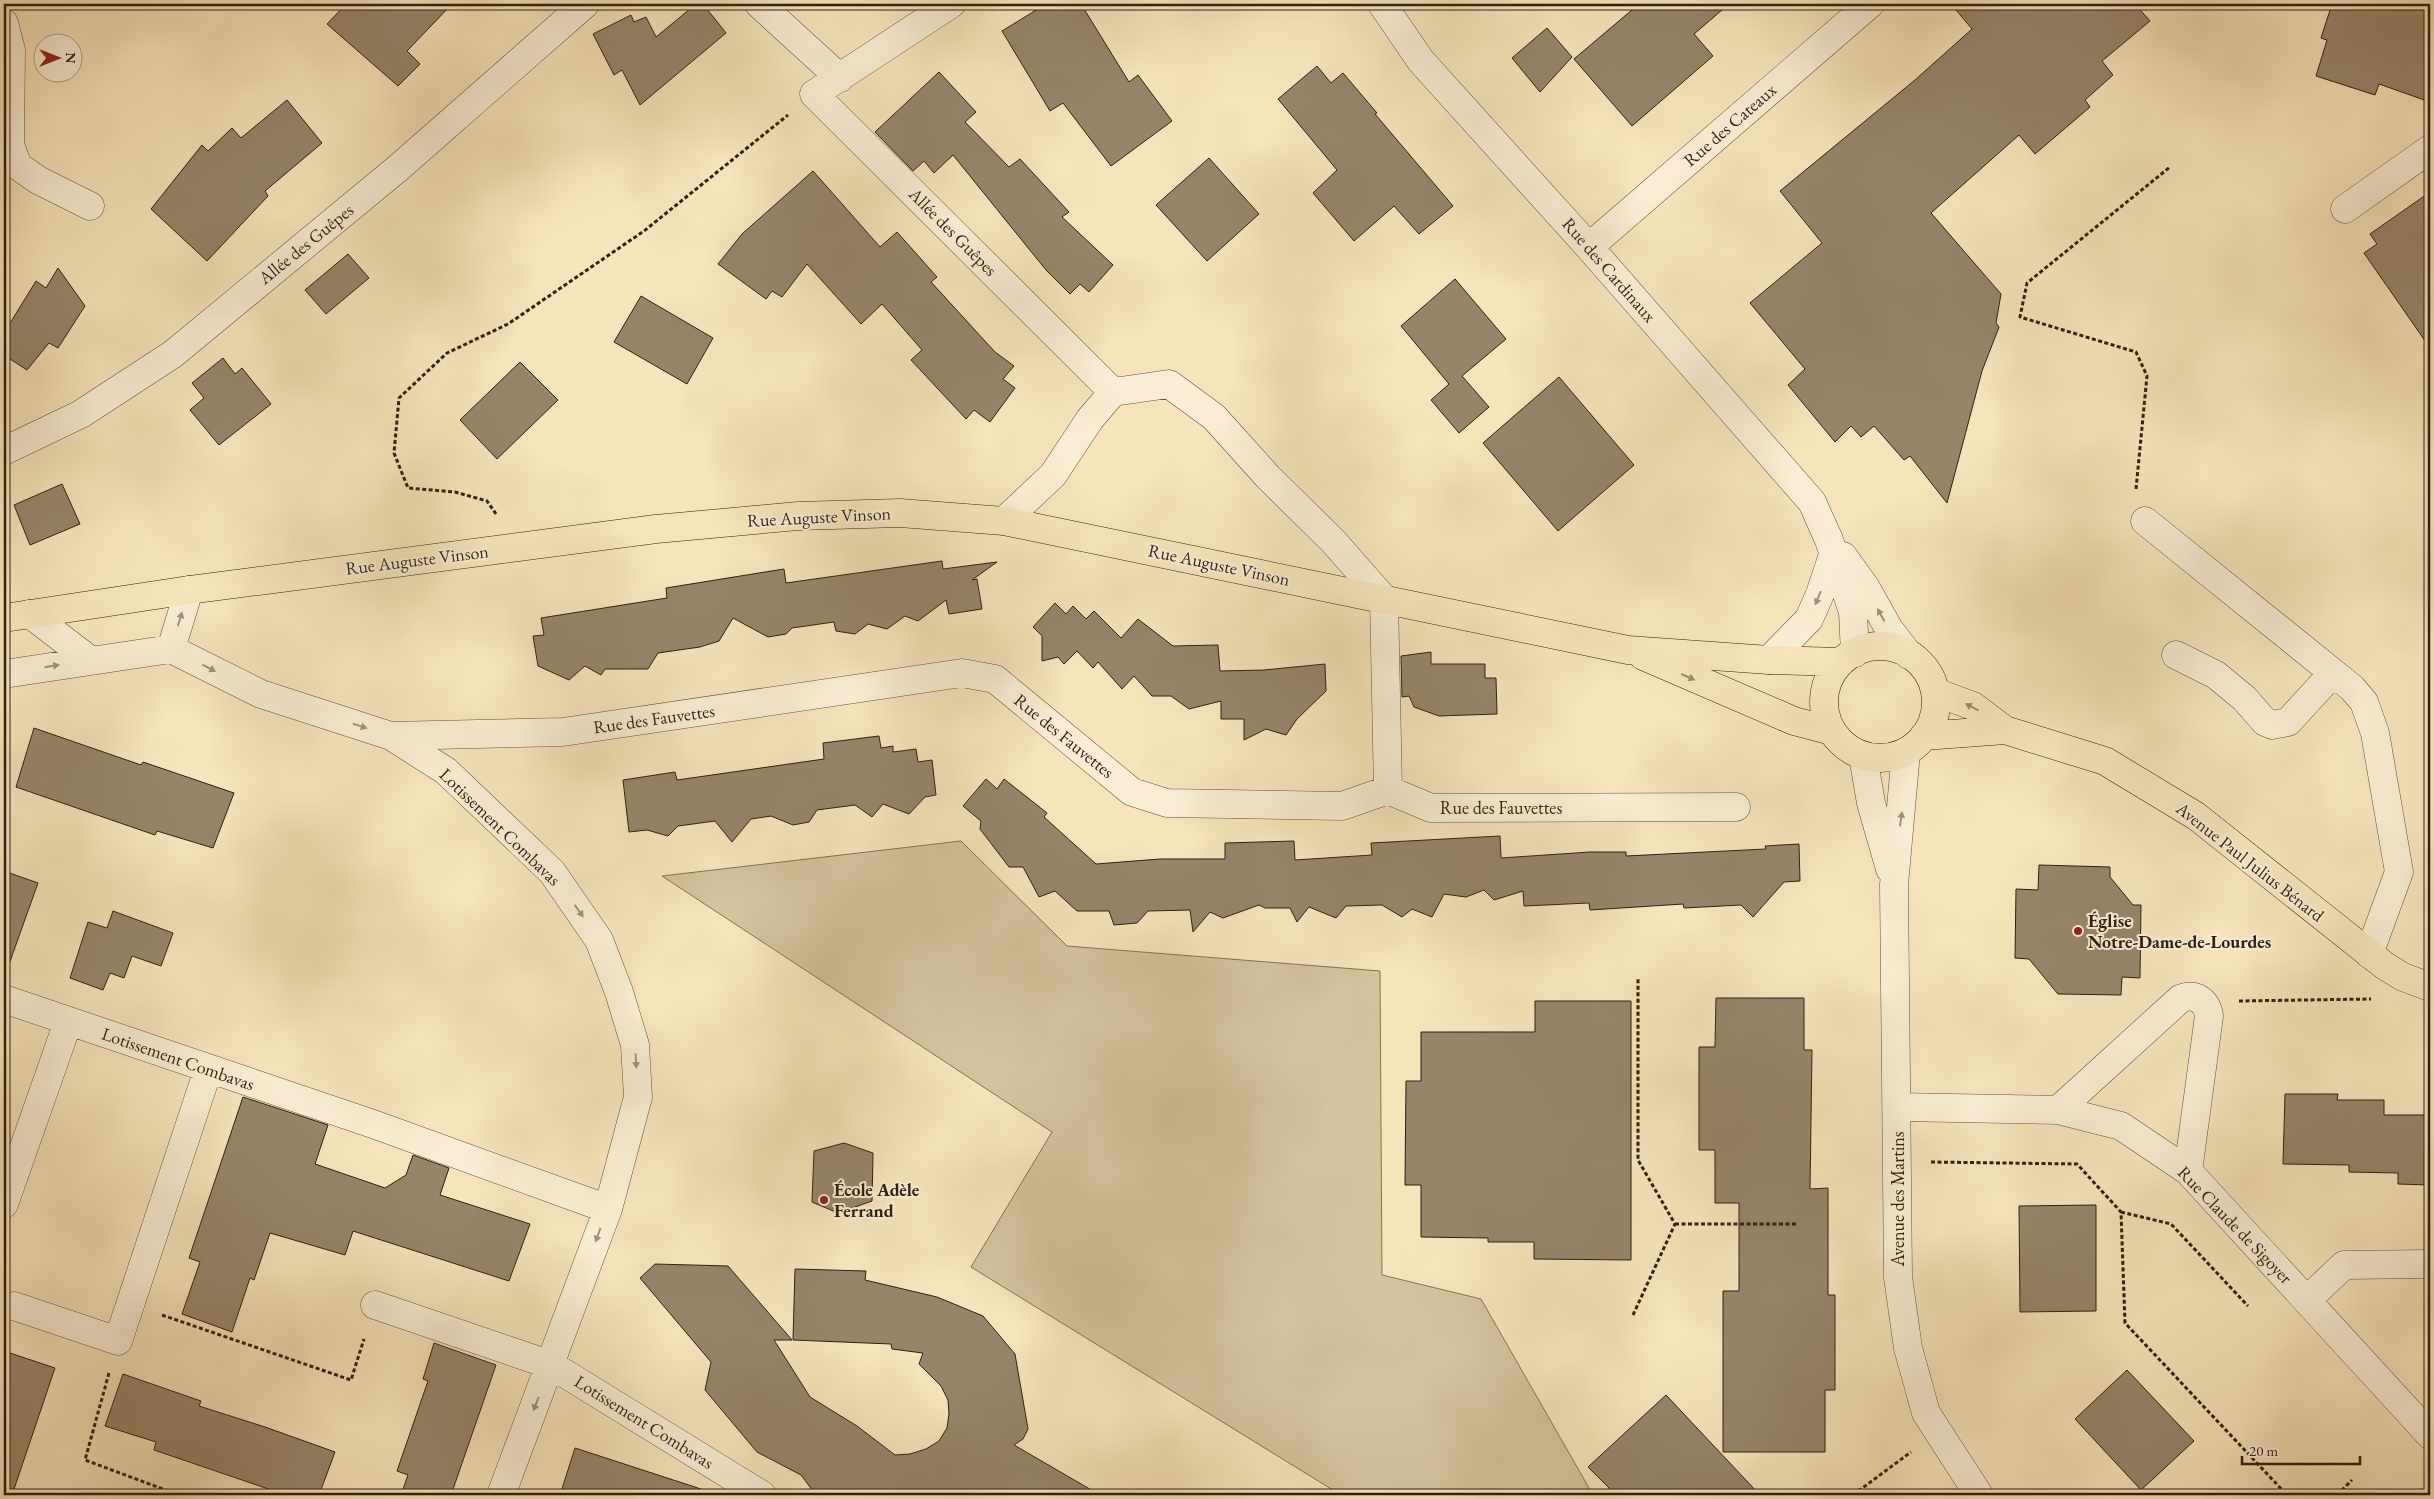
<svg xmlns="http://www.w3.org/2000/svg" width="2434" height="1499" font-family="'EB Garamond',serif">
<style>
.green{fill:#d5c39e;stroke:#827158}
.building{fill:#97856a;stroke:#2f1f12}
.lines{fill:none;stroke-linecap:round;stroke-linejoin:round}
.minor-casing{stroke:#61503c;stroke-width:29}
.major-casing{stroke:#2f1f12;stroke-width:29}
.path{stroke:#2f1f12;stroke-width:3;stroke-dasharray:4 2.5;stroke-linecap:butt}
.minor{stroke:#faedd3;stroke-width:28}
.major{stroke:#f7e4bb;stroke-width:28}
.oneway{fill:#9f907c}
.oneway2{fill:#9d8b6f}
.poi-dot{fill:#8f2418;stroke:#faedd3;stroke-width:2}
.labels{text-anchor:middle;stroke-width:4;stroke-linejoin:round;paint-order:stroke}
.street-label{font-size:18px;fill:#2f1f12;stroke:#faedd3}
.poi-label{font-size:18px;font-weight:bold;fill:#2f1f12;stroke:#faedd3;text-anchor:start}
</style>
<rect width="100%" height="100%" fill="#f7e4bb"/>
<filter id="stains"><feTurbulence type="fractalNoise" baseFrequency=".004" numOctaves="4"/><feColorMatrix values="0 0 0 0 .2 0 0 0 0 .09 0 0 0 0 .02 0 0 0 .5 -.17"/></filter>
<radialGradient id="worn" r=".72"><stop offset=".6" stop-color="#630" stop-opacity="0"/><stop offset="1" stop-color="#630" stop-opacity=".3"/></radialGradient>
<path class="green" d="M961 841 1067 946 1380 971 1382 1275 1481 1299 1593 1495H1341L971 1267 1052 1132 662 876Z"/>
<path class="building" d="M346 4H452L407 51 420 64 398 86 327 24Z
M696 4H703L726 33 640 105 622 70 614 75 593 34 631 15 634 22 646 17 656 37Z
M1046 4H1081L1129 82 1138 75 1172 121 1111 166 1063 103 1050 111 1002 31Z
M1639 4H1729L1694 34 1713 56 1632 126 1574 59Z
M1951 4H2135L2150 21 2102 61 2113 75 2085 100 2090 107 2035 154 2019 135 1931 213 2001 294 1996 323 1999 327 1982 371 1947 503 1910 456 1904 460 1874 426 1861 437 1851 426 1835 442 1788 385 1805 369 1750 303 1822 243 1780 191 1915 80 1972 29Z
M2332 4H2430V102L2379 84 2375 95 2316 76 2327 40 2321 38Z
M1547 28 1572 57 1540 92 1512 58Z
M1317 66 1331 83 1343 73 1377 113 1375 114 1453 206 1419 234 1394 206 1354 241 1313 193 1337 170 1278 99Z
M939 72 976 112 965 122 1009 167 1020 159 1069 212 1062 217 1113 265 1089 292 1080 284 1070 294 1046 270 953 155 934 173 924 161 913 171 875 132Z
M287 100 322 143 265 191 268 196 207 261 151 209 202 145 208 151 232 128 241 138Z
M1209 158 1259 214 1207 261 1156 205Z
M813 171 880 247 897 232 937 277 931 282 995 352 1014 366 1003 379 1015 388 990 422 974 410 966 419 911 360 922 350 882 304 861 324 807 264 782 297 772 291 766 299 718 264 742 234Z
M2430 192V348L2364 253 2377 244 2370 234Z
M348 254 369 278 326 314 305 290Z
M58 268 85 306 58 348 49 343 27 370 4 355V333L36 281 46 288Z
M1455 279 1506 339 1462 376 1489 407 1459 433 1431 400 1449 384 1401 326Z
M641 296 713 338 687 384 614 342Z
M223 358 235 374 242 368 271 404 219 445 190 410 204 398 192 383Z
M520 362 558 400 497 459 460 420Z
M1559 377 1634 465 1558 531 1483 443Z
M62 484 80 524 30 545 14 505Z
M942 561 943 569 997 562 972 580 977 579 982 609 949 614 946 600 918 621 905 616 887 629 868 624 855 634 836 631 834 622 792 628 786 634 768 637 733 618 719 641 700 647 658 653 648 669H605L601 675 585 666 569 680 538 666 533 636 544 635 541 618 667 598 666 588 784 569 786 583Z
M1055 603 1066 614 1073 606 1086 619 1094 611 1121 638 1138 619 1173 646 1218 645 1220 671 1264 670 1325 664 1326 691 1297 719 1286 735 1266 729 1244 740V719H1221V701L1189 709 1171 696H1152L1134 676 1122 689 1098 662 1093 668 1077 651 1064 664 1058 657 1042 661V636L1033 627Z
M1431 652V664H1485V678H1496L1497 714 1439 716 1414 707 1409 696 1402 697 1401 656Z
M34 728 141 765 143 762 234 793 213 848 157 831 155 835 16 787Z
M879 736 881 748 893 746V752L916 749 918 762 932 760 936 795 925 797 909 814 883 804 872 817 855 805 817 810 809 822 793 825 771 816 751 819 732 842 715 821 678 826 668 836 647 830 629 832 623 780 675 772 677 780 824 759 823 743Z
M986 779 997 789 1004 779 1047 813 1044 817 1096 864 1160 859H1225V843L1294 841 1295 860 1372 855 1371 843 1500 836 1501 858 1590 852H1626V856L1766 849 1765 846 1799 844 1800 881 1784 882 1753 917 1741 905 1684 908 1683 904 1590 910 1589 903 1524 906 1523 891 1494 900 1484 890 1466 897 1444 894 1432 917 1412 909 1402 917 1382 905 1346 906 1336 918 1309 907 1297 922 1290 908H1265L1259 905 1223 918 1210 912 1193 932 1190 910 1148 911 1137 923 1114 925 1109 911H1077L1055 891 1039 897 1023 867H1009L980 829 981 821 963 806Z
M2039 865 2110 867V877L2133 905H2141L2140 978 2122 977 2121 995 2058 994 2029 959 2015 958 2016 889 2038 890Z
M4 871 38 883 8 967H4Z
M113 911 173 933 161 966 132 956 124 978 110 973 103 990 70 978 88 922 107 928Z
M1716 998H1804V1050H1812L1810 1189 1828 1188V1295H1835V1390H1825V1452H1723V1291H1739V1203H1715V1150H1699V1047H1715Z
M1535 1001H1631V1260L1534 1259V1242H1488V1238L1421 1237V1185H1405L1406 1081H1421V1032H1535Z
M2285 1094H2338L2337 1100H2384V1115H2430V1185L2398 1184V1173L2349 1172V1165L2283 1164Z
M243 1097 328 1125 315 1164 385 1188 406 1175 413 1155 449 1168 440 1195 530 1224 509 1281 353 1231 345 1255 270 1233 254 1280 250 1278 232 1332 182 1314 200 1262 189 1258Z
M844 1143 873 1153 872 1201 838 1213 812 1202 814 1151Z
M2096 1205V1311L2020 1312 2019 1206Z
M655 1264 728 1266 792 1340H774L810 1397 857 1426 895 1455 910 1454 926 1449 939 1441 947 1428 949 1414 948 1400 941 1386 919 1364 923 1353 892 1349 891 1344 793 1340 795 1269 866 1271 865 1280 937 1297 983 1316 1015 1354 1028 1429 1023 1439 1014 1445 1100 1495H816L801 1475 757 1452 705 1390 711 1362 640 1278Z
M434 1343 496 1365 451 1495H401L408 1475 397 1471 428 1381 423 1379Z
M4 1351 55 1368 12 1495H4Z
M2127 1370 2194 1441 2141 1490 2075 1419Z
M123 1374 201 1401 199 1406 265 1427 335 1452 319 1495H286L154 1450 156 1442 105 1426Z
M1666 1395 1696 1427 1760 1495H1616L1588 1467Z
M575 1448 701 1489 700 1495H560Z"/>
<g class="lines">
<defs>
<path id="minor" d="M759 4 840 78
M951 4 814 94 1113 392
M1382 4 1421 61 1589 247 1812 502 1829 540 1853 612 1855 653
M4 23 11 50 10 145 18 166 38 180 90 206
M2345 209 2430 149
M1589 247 1870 4
M4 451 81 414 173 354 397 169 585 4
M1004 521 1053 475 1090 419 1113 392 1169 384 1214 417 1268 477 1333 541 1384 599 1388 790
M2145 521 2352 688 2364 702 2375 733 2399 872 2369 954
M1843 556 1866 588 1889 629 1909 655
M30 614 90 660
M171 649 189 590
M2176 655 2216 675 2244 698 2265 722 2272 725 2288 722 2333 673
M1769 660 1809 619 1820 594 1834 552
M4 674 171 649 261 694 391 736 446 771 552 872 599 940 619 992 635 1045 638 1097 608 1209 501 1495
M391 736 563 732 962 673 995 679 1132 792 1167 803 1342 806 1388 790 1431 808 1736 807
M1906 752 1894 885 1898 1277 1908 1348 1926 1413 1979 1495
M1863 756 1871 803 1890 869
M4 999 373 1124 608 1209
M1897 1107 2058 1110 2121 1126 2188 1171 2430 1435
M2058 1110 2180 999C2195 992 2207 1001 2209 1016L2188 1171
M4 1204 68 1022
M2307 1300 2344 1265 2430 1264
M375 1305 551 1365 762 1495
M14 1306 118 1341 208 1070"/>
<path id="major" d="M4 618 189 590 656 529 798 516 900 513 1004 521 1628 650 1769 660 1841 662
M1824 702a56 56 0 1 1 112 0a56 56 0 1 1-112 0Z
M1643 656 1794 721 1832 731
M1935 692 1973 706 2005 730 2105 761 2196 816 2385 966 2403 977 2430 987
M1924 736 2005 730"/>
</defs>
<use href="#minor" class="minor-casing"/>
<use href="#major" class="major-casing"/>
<path class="path" d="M2136 489 2147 376 2136 352 2020 317 2027 283 2170 167
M496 514 487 501 455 492 408 488 394 453 399 398 447 353 508 324 644 231 788 115
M2239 1001 2371 999
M1931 1162 2077 1164 2121 1212 2125 1323 2287 1495
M2121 1212 2171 1224 2248 1306
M1675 1224H1796
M162 1315 351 1380 364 1339
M1633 1315 1675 1224 1638 1160V978
M109 1373 85 1460 179 1495
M1853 1495 1911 1452
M2337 1495 2352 1480"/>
<use href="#minor" class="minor"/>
<use href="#major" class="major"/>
</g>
<defs><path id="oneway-solid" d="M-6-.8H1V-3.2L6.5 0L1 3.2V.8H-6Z" transform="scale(1.25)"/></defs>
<g class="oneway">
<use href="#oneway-solid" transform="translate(1818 598) rotate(112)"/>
<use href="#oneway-solid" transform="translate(1881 615) rotate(-119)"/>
<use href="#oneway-solid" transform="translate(180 619) rotate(-73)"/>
<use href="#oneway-solid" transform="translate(52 666) rotate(-9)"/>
<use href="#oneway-solid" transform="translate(209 668) rotate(27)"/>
<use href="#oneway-solid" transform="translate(360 726) rotate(18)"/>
<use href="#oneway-solid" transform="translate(1901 819) rotate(-82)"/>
<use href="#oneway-solid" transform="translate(579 911) rotate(55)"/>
<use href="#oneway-solid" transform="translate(636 1061) rotate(87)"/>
<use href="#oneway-solid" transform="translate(598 1235) rotate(110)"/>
<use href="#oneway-solid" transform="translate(536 1404) rotate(111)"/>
</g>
<g class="oneway2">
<use href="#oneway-solid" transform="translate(1688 677) rotate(24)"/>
<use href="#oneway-solid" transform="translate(1972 707) rotate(-152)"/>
</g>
<g class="poi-dot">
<circle cx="2078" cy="931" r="5"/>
<circle cx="824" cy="1200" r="5"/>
</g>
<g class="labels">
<g class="street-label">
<text transform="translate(1730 125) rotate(-41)" y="6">Rue des Cateaux</text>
<text transform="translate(953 232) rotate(45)" y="6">Allée des Guêpes</text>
<text transform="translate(306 244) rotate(-39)" y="6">Allée des Guêpes</text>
<text transform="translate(1609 270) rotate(49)" y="6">Rue des Cardinaux</text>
<text transform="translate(819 517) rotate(-3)" y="6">Rue Auguste Vinson</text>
<text transform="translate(417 560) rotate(-7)" y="6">Rue Auguste Vinson</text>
<text transform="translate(1219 565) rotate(12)" y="6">Rue Auguste Vinson</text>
<text transform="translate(654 719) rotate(-8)" y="6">Rue des Fauvettes</text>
<text transform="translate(1064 736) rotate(39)" y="6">Rue des Fauvettes</text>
<text x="1501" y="814">Rue des Fauvettes</text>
<text transform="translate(500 827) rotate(44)" y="6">Lotissement Combavas</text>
<text transform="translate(2250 862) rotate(38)" y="6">Avenue Paul Julius Bénard</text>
<text transform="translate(178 1059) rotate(19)" y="6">Lotissement Combavas</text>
<text transform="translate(1898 1199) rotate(-90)" y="6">Avenue des Martins</text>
<text transform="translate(2235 1225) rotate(46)" y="6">Rue Claude de Sigoyer</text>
<text transform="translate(644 1422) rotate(32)" y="6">Lotissement Combavas</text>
</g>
<g class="poi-label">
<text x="2088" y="927">Église<tspan x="2088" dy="21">Notre-Dame-de-Lourdes</tspan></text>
<text x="834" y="1196">École Adèle<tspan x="834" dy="21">Ferrand</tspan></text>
</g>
</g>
<rect width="2434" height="1499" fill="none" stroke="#f7e4bb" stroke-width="20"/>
<rect x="5" y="5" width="2424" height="1489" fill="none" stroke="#2f1f12" stroke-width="2.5"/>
<rect x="10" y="10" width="2414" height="1479" fill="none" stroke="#2f1f12"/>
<g transform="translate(58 58) rotate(90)"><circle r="24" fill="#faedd3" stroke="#a99b86"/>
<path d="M0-4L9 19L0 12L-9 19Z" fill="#8f2418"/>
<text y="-8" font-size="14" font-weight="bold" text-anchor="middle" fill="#2f1f12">N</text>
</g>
<path d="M2242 1456v8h118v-8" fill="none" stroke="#2f1f12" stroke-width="2.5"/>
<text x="2249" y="1456" font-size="15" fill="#2f1f12" stroke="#faedd3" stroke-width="4" paint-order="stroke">20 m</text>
<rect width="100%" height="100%" filter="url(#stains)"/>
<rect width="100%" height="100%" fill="url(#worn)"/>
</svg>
